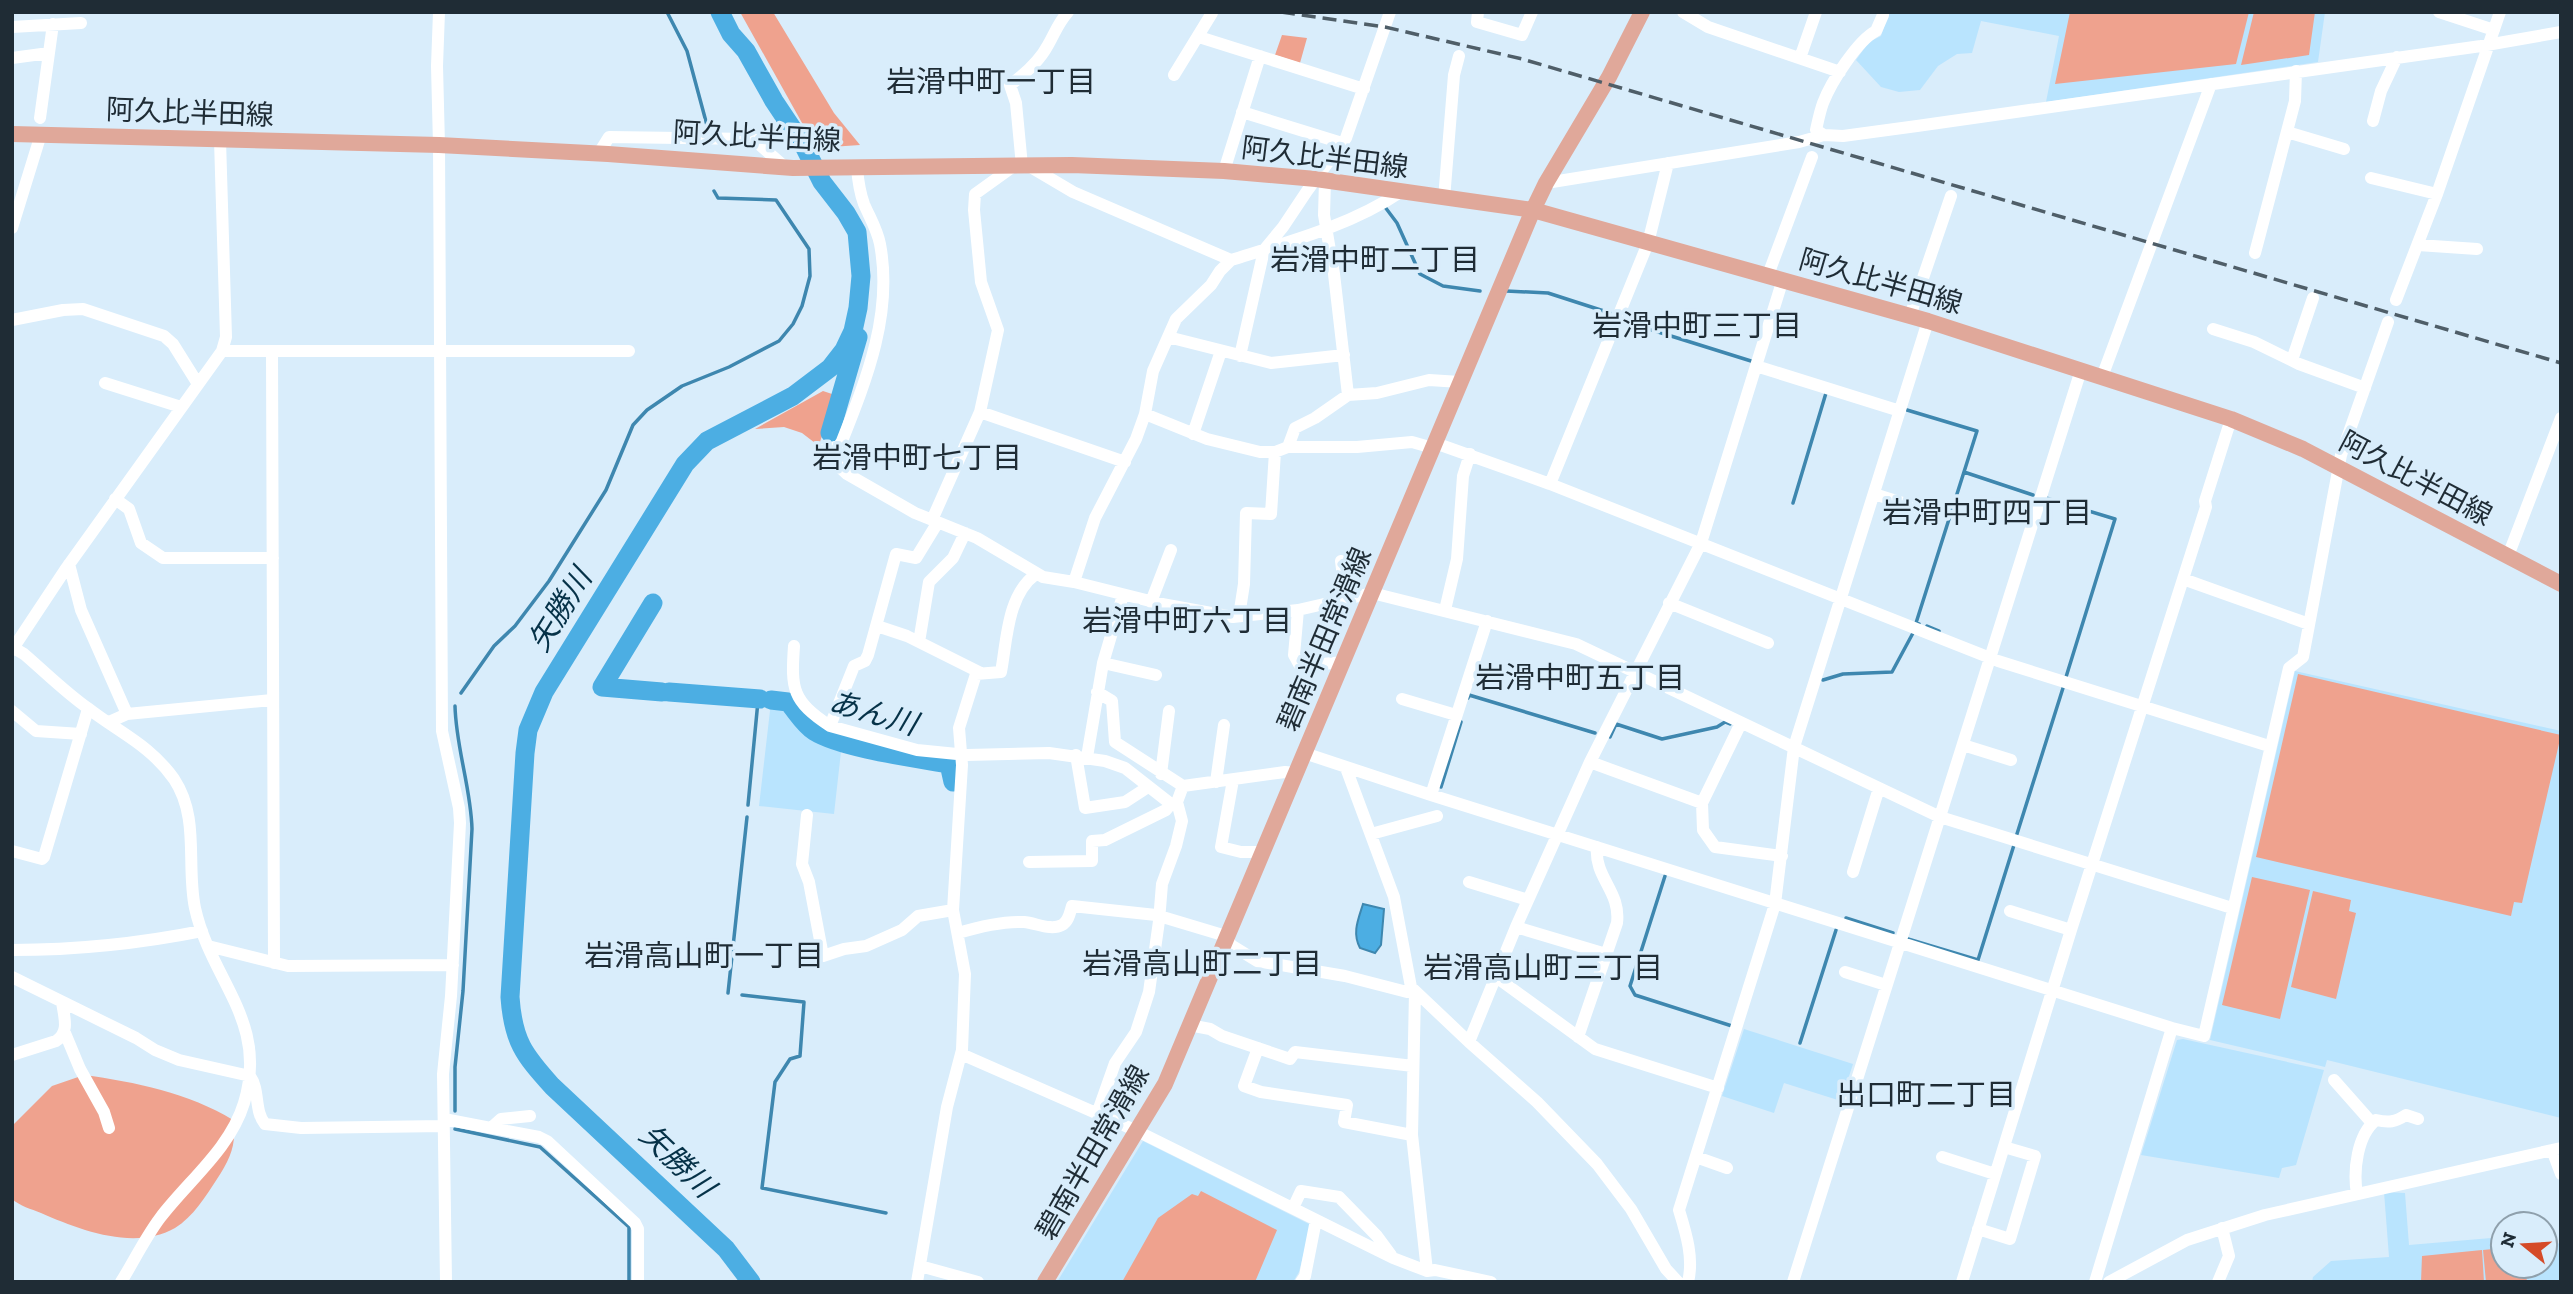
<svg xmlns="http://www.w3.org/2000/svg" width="2573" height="1294" font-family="'Zilla Slab','Noto Sans JP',serif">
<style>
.built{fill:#b9e4fe}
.green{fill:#efa28e}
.water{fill:#4caee3;stroke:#3e87af;stroke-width:2}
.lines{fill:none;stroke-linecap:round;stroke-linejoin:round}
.stream{stroke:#3e87af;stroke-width:3.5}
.river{stroke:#4caee3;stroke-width:19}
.minor{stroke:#fff;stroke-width:12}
.major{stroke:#e0a89a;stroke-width:16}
.rail{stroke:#4f5e68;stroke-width:3.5;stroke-dasharray:14 7;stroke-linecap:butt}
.labels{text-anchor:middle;stroke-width:7;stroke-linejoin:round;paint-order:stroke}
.street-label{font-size:28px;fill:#1f2c35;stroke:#d9edfb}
.neighbourhood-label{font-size:30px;fill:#1f2c35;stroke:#d9edfb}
.water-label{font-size:30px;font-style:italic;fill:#063248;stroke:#d9edfb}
</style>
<rect width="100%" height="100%" fill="#d9edfb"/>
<path class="built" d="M1889 12H2325L2318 62 2046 102 2059 36 1981 21 1972 53 1957 54 1938 66 1920 90 1899 92 1881 87 1856 60 1869 42 1881 36Z
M2295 671 2561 731V1118L2327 1060 2325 1067 2210 1040Z
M771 702 788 705 810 732 842 743 834 814 759 806Z
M1744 1029 1853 1064 1841 1101 1784 1083 1774 1113 1722 1096Z
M2183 1039 2324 1070 2296 1165 2282 1168 2279 1178 2141 1155 2177 1040Z
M1143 1141 1311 1225 1299 1272 1293 1282H1057Z
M2384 1192 2405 1193 2409 1245 2503 1237V1266H2545V1245L2561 1243V1282H2312L2313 1277 2331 1261 2389 1257Z"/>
<path class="green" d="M740 12H773L834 113 860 145 816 148Z
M2070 12H2249L2236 64 2055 84Z
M2254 12H2315L2309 55 2241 65Z
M1282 35 1307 38 1300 63 1275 55Z
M823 391 835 395 820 442 815 443 802 433 784 427 755 429Z
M2298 674 2561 735 2522 903 2514 902 2511 916 2256 857Z
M2252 877 2310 890 2280 1019 2222 1005Z
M2313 891 2351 900 2349 911 2356 913 2336 999 2291 987Z
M84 1075C135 1082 189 1093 233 1120 237 1145 230 1159 217 1179 206 1196 193 1217 175 1228 134 1251 80 1230 41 1213 31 1209 20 1206 12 1199V1126L52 1086Z
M1201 1191 1277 1230 1255 1282H1122L1158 1218 1192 1194 1198 1196Z
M2503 1248V1266H2525L2527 1282H2486L2483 1250Z
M2482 1250 2484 1282H2421L2422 1256Z"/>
<path class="water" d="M1363 904 1384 909 1381 945 1375 953 1360 948C1352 933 1358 920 1363 904Z"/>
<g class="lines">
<path class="stream" d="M667 12 687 51 708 129
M1385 207 1397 223 1420 274 1443 286 1480 291
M1506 291 1548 293 1610 313
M1623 321 1751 361
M1907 410 1977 431 1916 623 1919 624
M1964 472 2033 495
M2046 498 2115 519 2066 677
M1793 503 1826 393
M648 605 652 606 604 685 663 692
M1927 626 1939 631
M1823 680 1843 674 1892 672 1913 633
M672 692 758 701 748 805
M461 693 494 646 515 626 549 581 606 490 633 425 647 410 682 386 729 367 779 341 793 324 802 306 810 276 809 249 776 200 718 198 714 191
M1468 698 1469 695 1595 733
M455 706C456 748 471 788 472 829L463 991 455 1067V1111
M1610 737 1616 724 1662 739 1717 727 1725 722 1730 724
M1441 787 1461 722
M2016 837 2063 688
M1665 876 1630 986 1635 995 1732 1026
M1846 918 1893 933
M1908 939 1978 960 2014 845
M728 993 747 817
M742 995 804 1002 800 1056 790 1059 775 1082 762 1188 886 1213
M1800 1043 1836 930
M455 1129 540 1147 629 1227V1282"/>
<path class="river" d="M720 12 731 34 746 51 774 101 804 146 822 182 846 213 857 232 861 276 858 308 853 331 844 350 830 368 793 396 707 441 685 464 544 692 528 730 525 753 510 997C513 1041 524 1055 552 1086L726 1249 751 1282
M830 433 858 337
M653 603 602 687 662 692
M669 692 760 699
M771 700 788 702C796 711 804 725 814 731 841 748 915 758 949 764L953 782"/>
<path class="minor" d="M439 12 437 66 439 145 442 731 459 808 460 823 451 996 443 1074 446 1282
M1478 12 1477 22 1522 35 1532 12
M1683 12 1708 27 1840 72
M2439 12 2494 30
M12 27 81 23
M1199 37 1364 89
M12 58 49 53
M1800 58 1816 12
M1174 75 1212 13
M1242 112 1342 143
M40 118 53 24
M2373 121 2381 91 2397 57
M2287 132 2344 149
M1824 135 1816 130C1818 121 1820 111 1823 103 1831 82 1858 40 1876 31L1883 15
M599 153 609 137 753 139 785 167
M1022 166 1016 103 1010 85C1025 74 1039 62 1048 45 1055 33 1058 23 1068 12
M1029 166 1073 192 1231 260
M1224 171 1260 56
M2371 178 2437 194
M1325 181 1324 215 1334 274 1348 395
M1546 183 1799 142 1824 135 1843 136 1917 126 2481 46 2561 32
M1444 199 1454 75 1459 56
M12 228 41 134
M2418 245 2477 249
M2255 253 2295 101 2296 71
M1768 275 1812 157
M2396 300 2437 194 2500 12
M1910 316 1951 196
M12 320 63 310 83 309 164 336 173 344 198 384
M2213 329 2254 342 2299 364 2365 388
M1168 337 1271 363 1344 355
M222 351H629
M272 351 274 963
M1240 356 1264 250 1283 227 1307 191 1346 138 1390 12
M2292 360 2313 298
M1756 366 1900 411
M2102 377 2211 84
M105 383 181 407
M980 412 1125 462
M1145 414 1207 439 1260 452H1275L1288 447H1357L1412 442 1433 448
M1193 434 1221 351
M1435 443 1550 484 1998 661 2269 746
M1288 447 1295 428 1315 418 1348 395 1377 393 1429 380 1460 382
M821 450 847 474 915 513 977 538 1043 577 1074 582 1162 604 1233 617 1298 610 1372 593 1576 644 1940 817 2232 908
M821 450 839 446 842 441C867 378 893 313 880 244 877 229 870 218 864 204 860 193 858 180 857 168
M1550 484 1648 243 1668 163
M1874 494 1935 513
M115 499 129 509 141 543 163 558H273
M932 520 980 412 998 330 981 282 974 210 975 194 1014 166
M2508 556 2561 418
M1341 561 1346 600
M69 564 81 610 127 714
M2183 579 2309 624
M1074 582 1095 518 1136 439 1145 414 1153 371 1176 319 1211 285 1220 271 1231 260C1289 242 1352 225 1402 191
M1151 602 1171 550
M1669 603 1768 643
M1298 610 1294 655 1300 666 1344 662
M1445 610 1457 559 1463 476 1470 454
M1239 616 1244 584 1246 513 1271 514 1275 452
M877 626 907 636 979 672
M919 642 929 582 953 558 965 533
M794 646C791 689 792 701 830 726L917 750 967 755 1049 753 1105 761 1125 768 1171 804 1177 802 1183 786 1285 772 1295 773
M12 647 24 654C45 672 66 693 89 709 120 733 150 745 174 779 200 818 186 865 195 908 211 981 269 1021 244 1103 230 1149 188 1181 160 1218 145 1238 134 1261 121 1282
M12 650 65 570 222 351 226 337 220 140
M1103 663 1156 675
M1097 692 1112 701 1115 742 1183 786
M1402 699 1456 715
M12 711 36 731 81 734
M109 722 127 714 272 700
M1741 723 1702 803 1703 830 1715 847 1782 856
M830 726 854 666 865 661 868 655 896 554 916 558 938 522
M1963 745 2011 760
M1304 753 1431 795 2172 1028 2204 1036 2289 668 2303 657 2341 455 2388 322
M1076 755 1085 808 1125 802 1148 787
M1087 757 1103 663 1123 595
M1590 762 1702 803
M1346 768 1394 897 1411 987 1469 1042 1537 1102 1597 1164 1631 1209 1666 1269 1678 1282
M1161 774 1169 711
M1233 780 1221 847 1241 852H1261
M1216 782 1224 725
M1431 795 1487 621
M807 815 802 864 809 882 823 956 844 949 866 946 902 930 918 916 953 910
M1371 834 1437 816
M12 851 42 859 44 857 88 709
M1029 862 1092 861V841L1105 840 1166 810 1171 804
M1853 872 1879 788
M1469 882 1528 900
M2010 911 2071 930
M1516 927 1606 954
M958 933C978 927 1003 921 1024 922 1036 923 1051 931 1062 925 1069 921 1070 912 1072 906L1156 915 1226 936 1231 945 1257 961 1345 976 1407 992H1415
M208 946 288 966 453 965
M12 950C79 950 137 944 202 931
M1845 972 1886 985
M12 977 136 1038 155 1050 179 1060 250 1076C260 1090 254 1111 265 1124L301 1128 444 1126
M1496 977 1595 1049 1718 1088
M1415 992 1412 1135 1427 1271
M1189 1025 1210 1029 1222 1036 1290 1059 1295 1052 1413 1066
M65 1033 80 1069 104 1112 109 1128
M1578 1037 1617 923C1621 891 1594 878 1597 847
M1469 1042 1516 927 1590 762 1701 543 1783 279
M1258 1048 1244 1086 1261 1092 1347 1105 1344 1122 1412 1135
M961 1054 1137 1131 1393 1258 1427 1271 1435 1270 1491 1282
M12 1055 56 1041C70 1032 64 1017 62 1002
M2334 1080 2372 1123
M1097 1114 1115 1063 1136 1032 1149 992 1159 921 1162 884 1176 846 1182 821 1177 802
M444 1119 539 1137 547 1141 635 1223 638 1229V1282
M491 1128 501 1119 530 1116
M2552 1150 2561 1174
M1696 1157 1727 1168
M1942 1157 1995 1174
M2357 1194C2353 1171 2357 1135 2376 1120 2389 1123 2395 1122 2406 1115L2418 1119
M1293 1208 1301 1191 1339 1197 1377 1236 1391 1255
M1978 1229 2010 1239 2035 1156 2004 1147
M920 1266 978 1282
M917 1282 947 1107 962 1050 965 974 953 910 962 765 959 728 976 674 1001 672C1007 640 1007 595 1036 574
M1301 1282 1305 1276 1316 1220
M1688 1282C1694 1258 1686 1233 1679 1210L1775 904 1794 747 1928 321
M1793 1282 2081 370
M1962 1282 2071 930 2206 507 2205 501 2231 419
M2095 1282 2172 1028
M2109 1282 2187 1240 2265 1215 2561 1148
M2218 1282 2229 1256 2222 1228"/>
<path class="major" d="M12 134 439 145 608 154 793 168 1072 165 1224 171 1316 179 1533 210 1928 321 2231 419 2303 449 2561 584
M1045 1282 1165 1084 1533 210 1546 183 1609 77 1642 12"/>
<path class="rail" d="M1281 12 1385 27 1522 59 2561 363"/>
</g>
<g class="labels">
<g class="street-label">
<text transform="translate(190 112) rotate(2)" y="10">阿久比半田線</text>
<text transform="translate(757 136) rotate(3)" y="10">阿久比半田線</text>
<text transform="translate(1325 157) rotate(7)" y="10">阿久比半田線</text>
<text transform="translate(1881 281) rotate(16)" y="10">阿久比半田線</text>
<text transform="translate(2416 478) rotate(28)" y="10">阿久比半田線</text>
<text transform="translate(1324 639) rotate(-67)" y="10">碧南半田常滑線</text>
<text transform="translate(1092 1152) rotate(-60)" y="10">碧南半田常滑線</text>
</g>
<g class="neighbourhood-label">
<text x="991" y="92">岩滑中町一丁目</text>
<text x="1375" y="270">岩滑中町二丁目</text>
<text x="1697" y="336">岩滑中町三丁目</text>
<text x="917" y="468">岩滑中町七丁目</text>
<text x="1987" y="523">岩滑中町四丁目</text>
<text x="1187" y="631">岩滑中町六丁目</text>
<text x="1580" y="688">岩滑中町五丁目</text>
<text x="704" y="966">岩滑高山町一丁目</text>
<text x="1202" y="974">岩滑高山町二丁目</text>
<text x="1543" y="978">岩滑高山町三丁目</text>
<text x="1926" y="1105">出口町二丁目</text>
</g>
<g class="water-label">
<text transform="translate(560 610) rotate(-58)" y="10">矢勝川</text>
<text transform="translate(873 713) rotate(16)" y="10">あん川</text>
<text transform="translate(677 1161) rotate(44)" y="10">矢勝川</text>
</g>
</g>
<rect width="2573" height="1294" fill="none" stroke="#1f2c35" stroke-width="28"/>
<g transform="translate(2524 1245) rotate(288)"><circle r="33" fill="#d9edfb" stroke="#8fa0ac" stroke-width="2"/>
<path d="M0-5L12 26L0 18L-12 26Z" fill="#d54b28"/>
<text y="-10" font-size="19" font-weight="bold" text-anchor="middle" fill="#1f2c35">N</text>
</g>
</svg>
